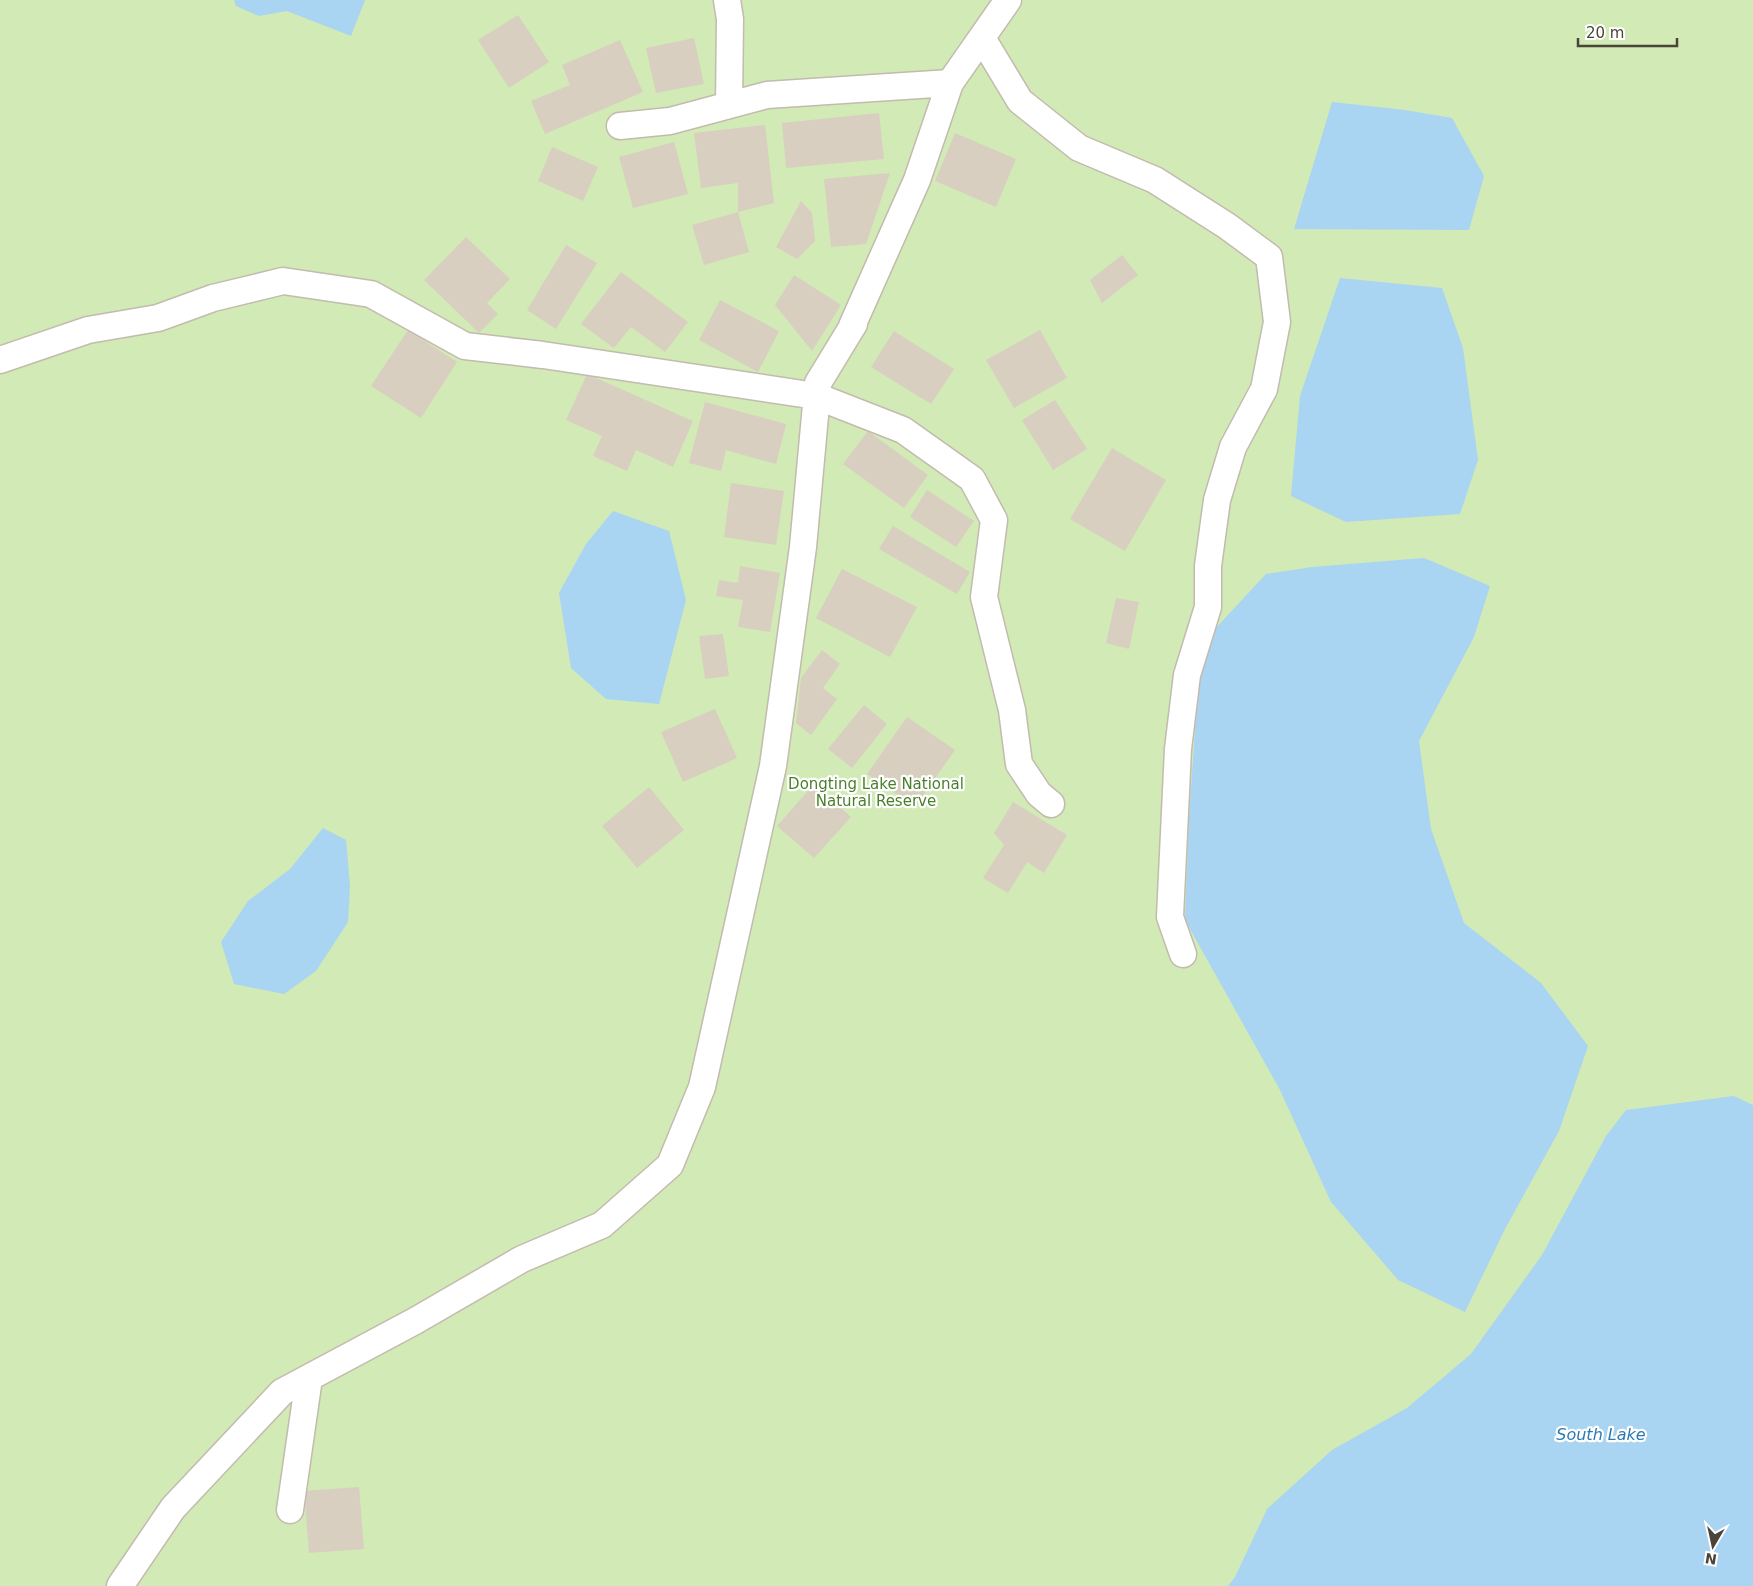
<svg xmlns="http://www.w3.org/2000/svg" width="1753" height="1586" font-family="'DejaVu Sans',sans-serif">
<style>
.green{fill:#d2eab5}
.water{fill:#a9d4f2}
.building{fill:#d8cfc1}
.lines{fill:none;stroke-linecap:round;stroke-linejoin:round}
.street-casing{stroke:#c2bbae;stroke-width:29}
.street{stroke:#fff;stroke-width:26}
.labels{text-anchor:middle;stroke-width:4.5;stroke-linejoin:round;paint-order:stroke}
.park-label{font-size:15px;fill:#4a7f2a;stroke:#fff}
.water-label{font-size:16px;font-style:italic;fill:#2e7ab2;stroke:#fff}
</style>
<rect width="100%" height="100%" fill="#f6f3ec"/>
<path class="green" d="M0 0H1753V1586H0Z"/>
<path class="water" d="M234 0H365L351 36 287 11 259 16 236 6Z
M1332 102 1405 110 1452 118 1484 176 1469 230 1294 229Z
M1340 278 1442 288 1463 348 1478 460 1460 514 1346 522 1291 496 1300 396Z
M613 511 669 531 686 600 659 704 606 699 571 668 559 593 586 544Z
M1424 558 1490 586 1474 637 1419 741 1431 829 1464 923 1541 983 1588 1046 1559 1131 1505 1229 1465 1312 1398 1280 1331 1202 1280 1090 1185 920 1189 817 1201 644 1266 574 1312 567Z
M323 828 346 840 350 886 348 922 316 971 284 994 234 984 221 942 248 901 290 869Z
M1734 1096 1753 1105V1586H1228L1235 1577 1267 1509 1332 1450 1407 1408 1471 1354 1542 1255 1606 1136 1626 1110Z"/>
<path class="building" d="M518 15 549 62 509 88 478 40Z
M694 38 704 84 656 93 646 48Z
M620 40 643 92 545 134 531 101 570 85 562 65Z
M879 113 884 159 786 168 782 123Z
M765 125 774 203 738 212V183L701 188 694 133Z
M955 133 1016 159 996 207 935 181Z
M674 142 688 194 633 208 619 157Z
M552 147 598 167 583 201 538 181Z
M890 173 866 244 831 247 824 179Z
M801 201 812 213 815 241 797 259 776 247Z
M738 212 749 252 704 265 692 225Z
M466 237 510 279 487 303 498 314 479 333 424 280Z
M566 245 597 263 556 329 527 310Z
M1122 255 1138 275 1102 303 1090 280Z
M621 272 688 322 665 352 631 327 614 348 581 324Z
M794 275 841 305 812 351 775 305Z
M720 300 779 331 758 372 699 340Z
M408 330 457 362 421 418 371 386Z
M1040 330 1067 378 1014 408 986 360Z
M894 331 954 369 931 404 871 367Z
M587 374 693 421 673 467 636 450 627 471 593 456 602 436 566 420Z
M1055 400 1087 449 1053 470 1022 420Z
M705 402 786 424 776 464 726 450 721 471 689 463Z
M868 431 928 475 904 508 843 464Z
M1112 448 1166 480 1125 551 1070 519Z
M731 483 784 491 776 545 724 537Z
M927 490 974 521 956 547 910 517Z
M893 526 970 572 957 594 879 549Z
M740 566 780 573 770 632 738 627 743 600 716 596 719 580 738 583Z
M842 569 917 607 890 657 816 618Z
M1116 598 1139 602 1129 649 1106 643Z
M723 634 729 676 705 679 699 636Z
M822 650 840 664 823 688 837 699 811 735 796 723 801 678Z
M864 705 887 724 852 768 828 749Z
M715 709 737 758 683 782 661 732Z
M907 717 955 750 915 807 867 774Z
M814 784 851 817 814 858 777 826Z
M649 787 684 830 637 868 602 826Z
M1013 802 1067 835 1044 873 1027 862 1008 893 983 878 1004 845 994 833Z
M359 1487 364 1549 309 1553 304 1491Z"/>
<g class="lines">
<defs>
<path id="street" d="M727 0 730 19 729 105
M982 38 1020 101 1079 148 1155 180 1227 226 1269 257 1277 322 1264 389 1233 447 1217 500 1208 566V607L1187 675 1178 749 1170 917 1183 954
M620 126 670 121 767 95 950 83
M0 360 88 330 158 318 213 298 283 281 371 294 465 346 543 355 816 396 903 430 972 479 994 520 984 597 1012 710 1019 764 1039 794 1051 804
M290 1510 309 1378
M120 1586 173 1508 282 1392 415 1321 522 1259 602 1225 670 1165 702 1087 773 766 803 547 818 383 854 324 852 326 917 180 950 83 1008 0"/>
</defs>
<use href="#street" class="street-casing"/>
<use href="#street" class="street"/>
</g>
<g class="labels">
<g class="park-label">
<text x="876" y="789">Dongting Lake National<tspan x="876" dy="17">Natural Reserve</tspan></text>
</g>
<g class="water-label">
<text x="1601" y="1440">South Lake</text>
</g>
</g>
<g transform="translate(1713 1546) rotate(189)" stroke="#ffffff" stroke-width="4" paint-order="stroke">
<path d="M0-4L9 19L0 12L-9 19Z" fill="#4b4439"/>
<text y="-8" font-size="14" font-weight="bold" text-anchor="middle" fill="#4b4439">N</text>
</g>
<path d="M1578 38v8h99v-8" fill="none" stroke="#4b4439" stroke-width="2.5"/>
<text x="1586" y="38" font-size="15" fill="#4b4439" stroke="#ffffff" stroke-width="4" paint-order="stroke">20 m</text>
</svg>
